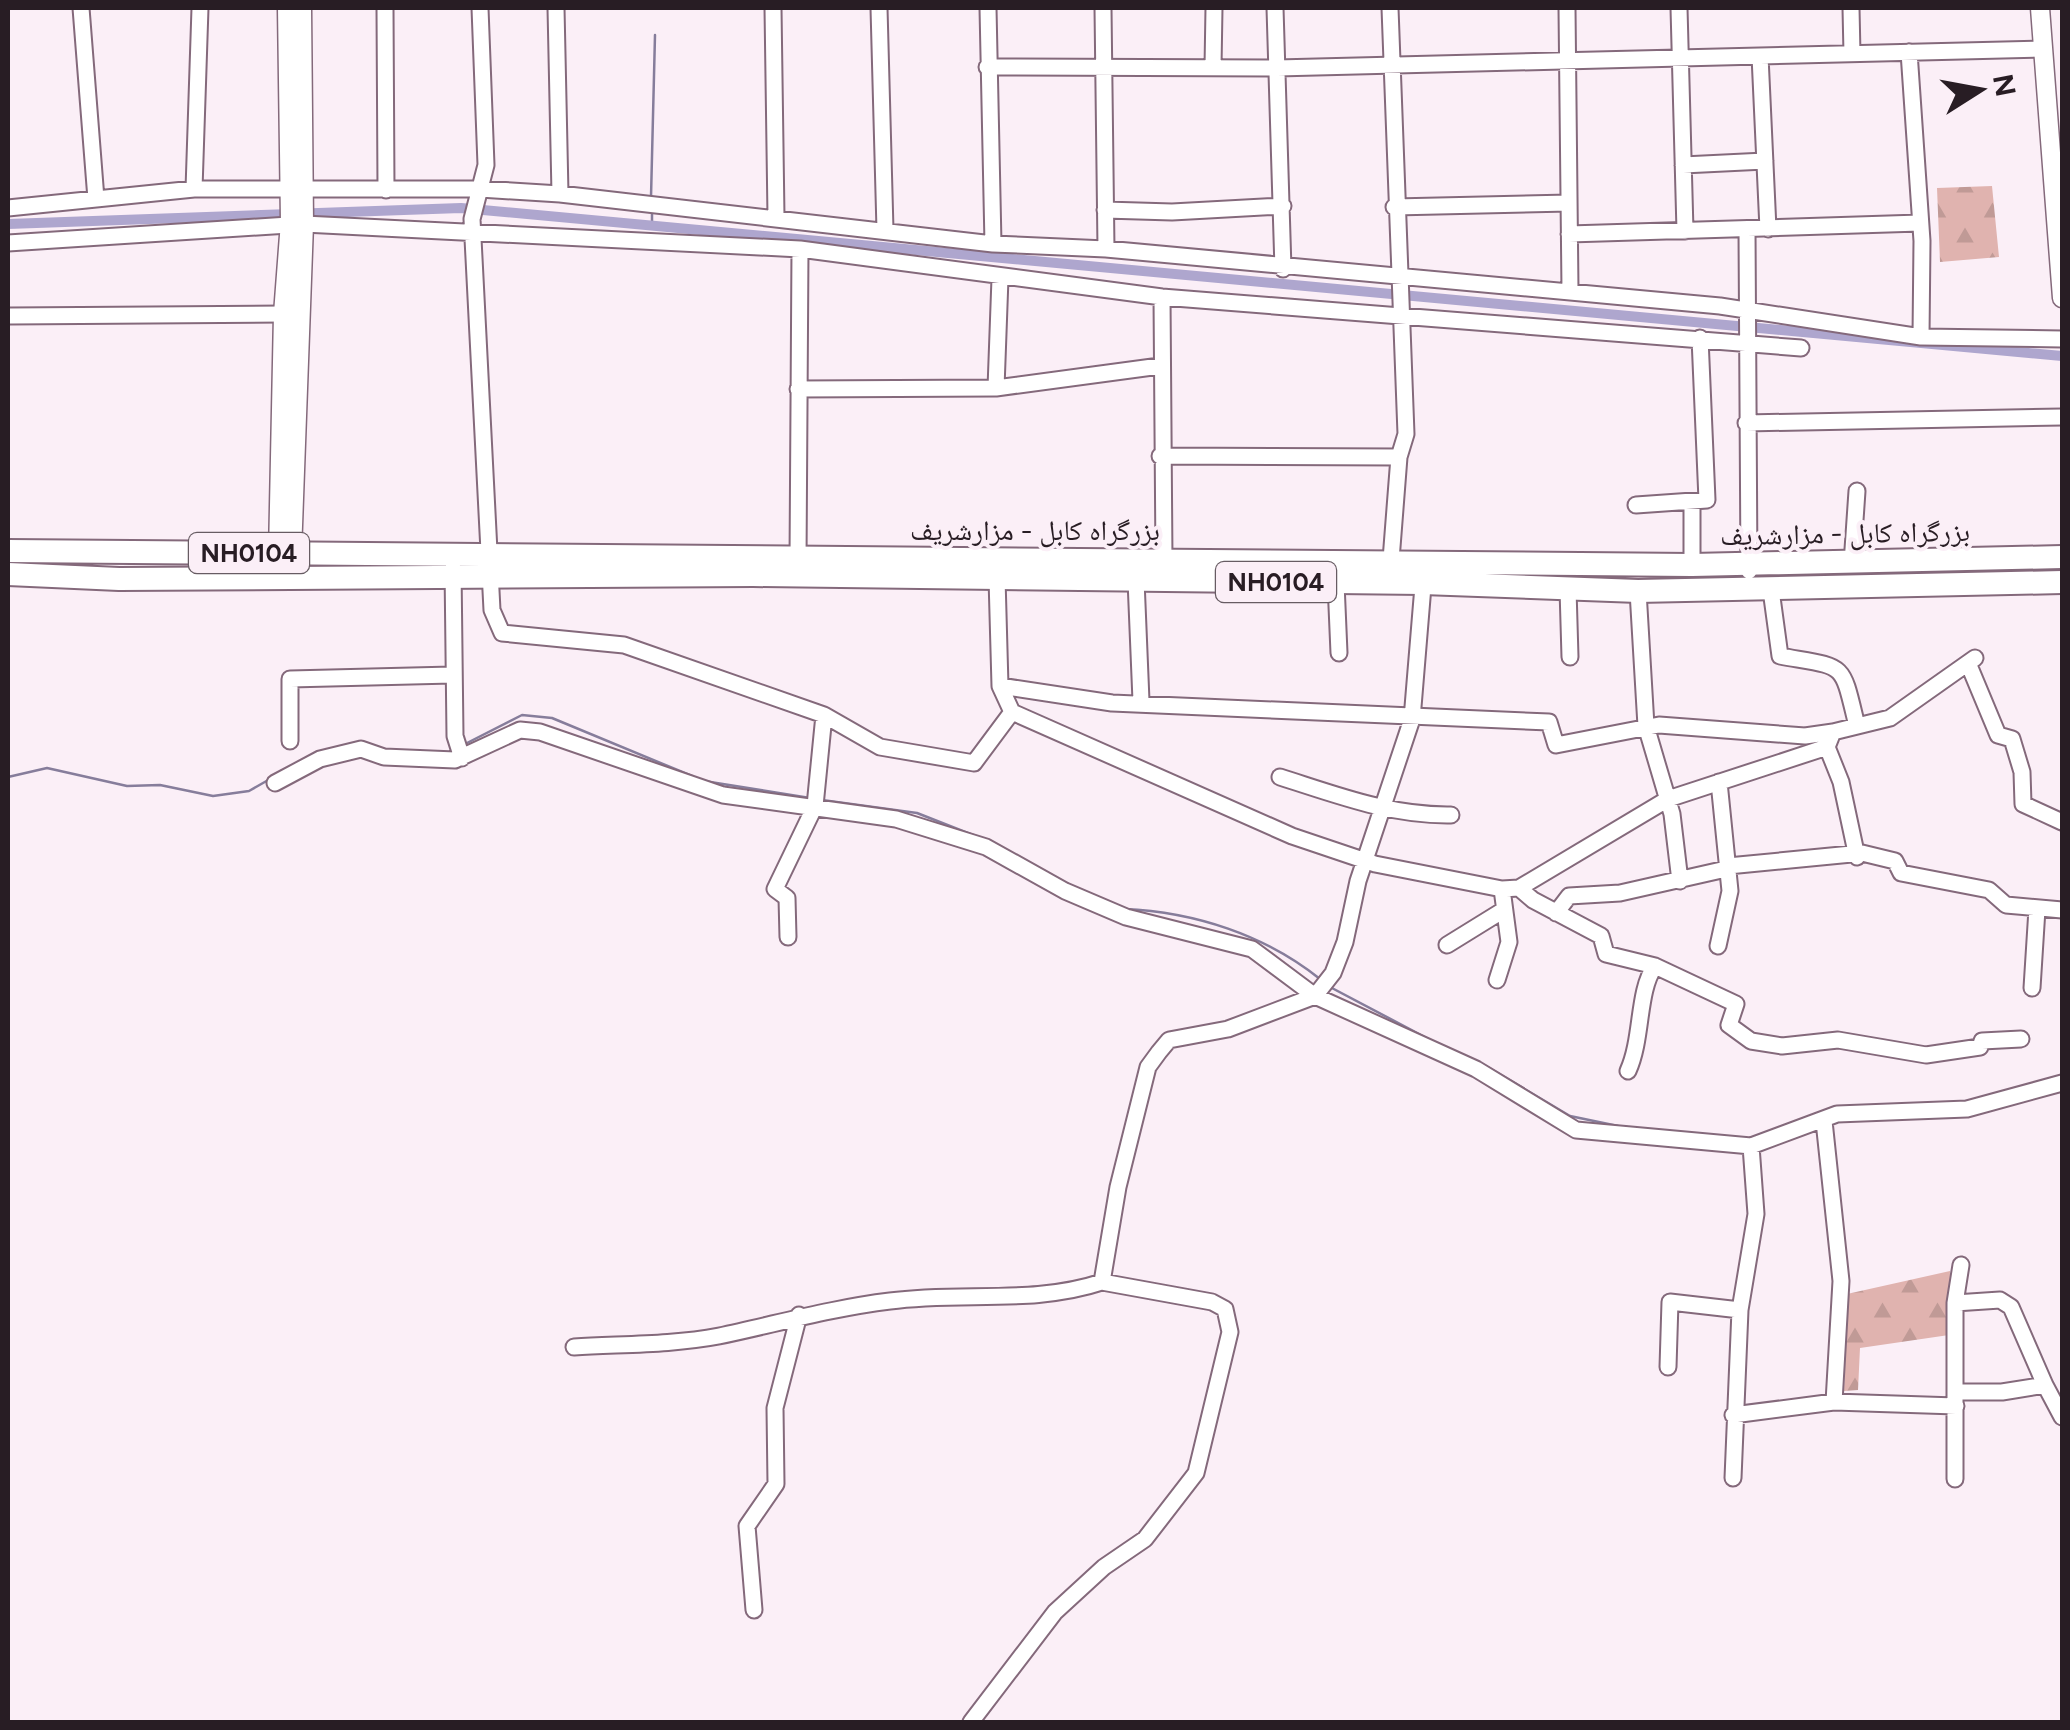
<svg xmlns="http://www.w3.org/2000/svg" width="2070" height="1730" font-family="Figtree,'Noto Naskh Arabic',sans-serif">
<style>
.forest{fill:url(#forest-firs)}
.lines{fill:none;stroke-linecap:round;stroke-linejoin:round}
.stream{stroke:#867d9b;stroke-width:2.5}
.canal{stroke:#aea6ce;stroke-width:10}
.minor-casing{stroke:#84697b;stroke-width:19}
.major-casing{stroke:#84697b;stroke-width:21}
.highway-casing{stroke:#84697b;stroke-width:26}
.minor{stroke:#fff;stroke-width:15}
.major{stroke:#fff;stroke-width:18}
.highway{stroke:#fff;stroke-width:22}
.labels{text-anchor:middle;stroke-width:8;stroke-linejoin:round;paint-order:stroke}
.shield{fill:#fbeff7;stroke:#675c63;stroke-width:2.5}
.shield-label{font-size:25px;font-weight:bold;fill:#281d24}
.street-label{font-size:28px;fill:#281d24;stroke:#fbeff7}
</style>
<defs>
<pattern id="forest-firs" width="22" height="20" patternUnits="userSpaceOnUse" patternTransform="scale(2.5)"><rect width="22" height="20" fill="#e0b3af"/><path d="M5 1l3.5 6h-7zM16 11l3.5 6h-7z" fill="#c09a96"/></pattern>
</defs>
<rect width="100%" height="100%" fill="#fbeff7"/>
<path class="forest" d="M1992 186 1999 257 1940 262 1937 188Z
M1950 1271 1949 1335 1860 1348 1858 1390 1844 1391 1847 1294Z"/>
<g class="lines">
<path class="stream" d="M651 197 655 35
M652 210V223
M467 743 522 715 552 718 692 776
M8 777 47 768 127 786 160 785 213 796 249 791 270 779
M704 781 810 798
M822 800 917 813 983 839
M1124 909C1195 912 1265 935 1320 979
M1330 987 1438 1044
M1486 1066 1570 1116 1618 1126"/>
<path class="canal" d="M8 224 461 208 2062 356"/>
<defs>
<path id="minor" d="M81 8 96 199
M385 8 386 190
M480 8 486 165 472 219 492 610 502 633 624 645 824 715 815 806 775 889 787 898 788 937
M556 8 560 194
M773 8 776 217
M879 8 885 230
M988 8 993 244
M1103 8 1106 249
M1275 8 1283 269
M1390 8 1406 434 1399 457 1391 560
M1567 8 1570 290
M1679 8 1685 231
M1851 8 1852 54
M1909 52 1922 241 1921 337
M1760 56 1768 229
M987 67 1277 68 2043 49
M1213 67 1214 8
M1683 165 1765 161
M194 189 200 8
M1394 207 1569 203
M8 208 194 189H480L560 194 993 244 1106 249 1720 306 1921 337 2062 339
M1105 210 1172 212 1283 206
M1747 230 1749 571
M1569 234 1920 223
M8 243 304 224 800 249 1162 297 1801 348
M1162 297 1164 560
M10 316 283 314
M996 388 1000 278
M798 389 996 388 1160 366
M1746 423 2062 417
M1160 456 1399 457
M1636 505 1707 500 1700 338
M1692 505V565
M798 561 800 249
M1852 564 1857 491
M453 568 455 736 462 758
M997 578 1000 686 1012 712 1292 836 1375 864 1502 889 1519 888 1668 799 1827 747 1833 732 1890 718 1975 658
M1136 580 1141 701
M1336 583 1339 653
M1568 589 1570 657
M1771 590 1780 656C1847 668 1841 660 1857 726
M1638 591 1646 726 1672 814 1680 881
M1968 663 1998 735 2012 739 2022 772 2023 804 2062 822
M1000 686 1112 703 1549 722 1556 745 1659 725 1805 736 1833 732
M824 715 880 747 974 763 1012 712
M290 741V679L452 675
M1827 747 1841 782 1857 857
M1280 777C1337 795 1391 816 1451 815
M275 783 320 759 361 749 384 757 455 760 520 730 540 732 723 795 896 819 986 847 1065 891 1126 917 1252 949 1315 996 1476 1069 1576 1130 1751 1146 1837 1114 1967 1109 2062 1083
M1728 866 1862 853 1895 861 1901 873 1989 890 2006 905 2062 910
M1519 888 1533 900 1601 936 1606 954 1655 966 1736 1004 1729 1025 1751 1041 1782 1046 1838 1040 1926 1055 1980 1047 1982 1041 2021 1039
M1556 913 1569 896 1620 893 1726 869
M1447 945 1502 911
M1718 946 1730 891 1719 782
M1497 980 1509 942 1502 889
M2032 988 2037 909
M1628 1071C1643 1038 1637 991 1655 966
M1955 1303 2000 1300 2011 1307 2045 1385
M574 1347C621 1344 672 1345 719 1336 776 1324 832 1308 890 1301 961 1291 1033 1305 1102 1282
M1668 1367 1670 1302 1740 1310
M1957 1392H2002L2045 1385 2062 1417
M1834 1402 1956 1406
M1733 1415 1834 1402 1841 1281 1824 1121
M1733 1478 1740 1310 1756 1214 1751 1146
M1955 1479V1303L1961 1265
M754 1610 747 1526 776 1484 775 1408 799 1315
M971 1722 1055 1612 1104 1567 1145 1539 1196 1473 1230 1332 1225 1309 1212 1302 1102 1282 1118 1187 1148 1067 1159 1052 1169 1040 1228 1029 1315 996 1333 973 1345 942 1358 881 1412 719 1424 574"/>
<path id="major" d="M2040 8 2062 298
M292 553 304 224 302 8
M278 554 283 314 290 222 287 8"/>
<path id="highway" d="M8 551 1692 565 2062 557
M8 574 119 579 753 575 1423 583 1638 591 2062 582"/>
</defs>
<use href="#minor" class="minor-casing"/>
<use href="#major" class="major-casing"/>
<use href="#highway" class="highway-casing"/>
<use href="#minor" class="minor"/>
<use href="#major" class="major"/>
<use href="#highway" class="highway"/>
</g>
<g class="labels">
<g class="shield">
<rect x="189" y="533" width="120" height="40" rx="8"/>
<rect x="1216" y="562" width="120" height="40" rx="8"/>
</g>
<g class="shield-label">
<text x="249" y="562">NH0104</text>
<text x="1276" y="591">NH0104</text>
</g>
<g class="street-label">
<text x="1035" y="540">بزرگراه کابل - مزارشریف</text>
<text transform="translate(1845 533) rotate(-1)" y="10">بزرگراه کابل - مزارشریف</text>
</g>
</g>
<rect width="2070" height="1730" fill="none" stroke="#281d24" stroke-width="20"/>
<g transform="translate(1980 90) rotate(79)" stroke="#fbeff7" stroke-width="8" paint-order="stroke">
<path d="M0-8L18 38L0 25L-18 38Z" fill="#281d24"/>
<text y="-15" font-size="28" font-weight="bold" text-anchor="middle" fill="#281d24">N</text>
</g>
</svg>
